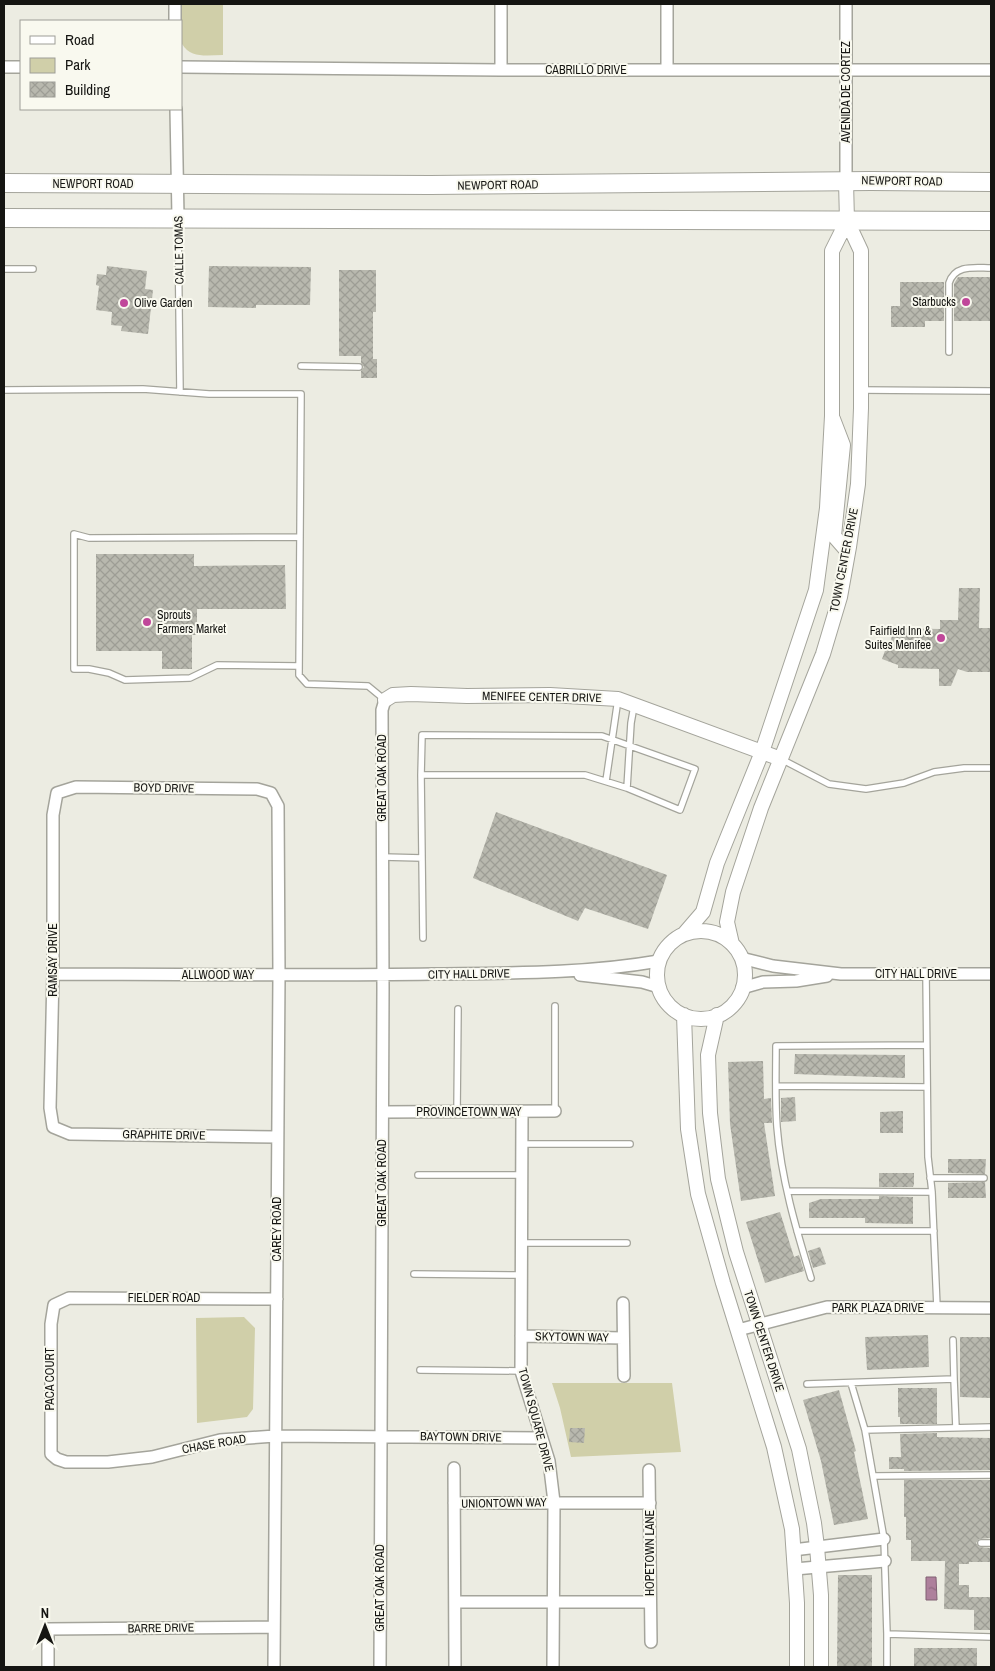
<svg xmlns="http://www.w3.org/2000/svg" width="995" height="1671" font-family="'Archivo Narrow',sans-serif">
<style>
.park{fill:#d0cfa9}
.water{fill:url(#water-ripples);stroke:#806073}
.building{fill:url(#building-cross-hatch)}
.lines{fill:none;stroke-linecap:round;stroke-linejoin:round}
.service-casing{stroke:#a4a49b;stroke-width:8}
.minor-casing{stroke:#a4a49b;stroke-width:14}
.tertiary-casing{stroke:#a4a49b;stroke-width:16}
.primary-casing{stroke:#a4a49b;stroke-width:20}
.service{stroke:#fff;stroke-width:5.5}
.minor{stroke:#fff;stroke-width:11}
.tertiary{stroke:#fff;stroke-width:14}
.primary{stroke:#fff;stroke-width:18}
.poi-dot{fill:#c0479a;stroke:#f9f9ef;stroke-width:2}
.labels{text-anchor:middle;stroke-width:4;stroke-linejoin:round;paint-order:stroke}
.street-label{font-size:12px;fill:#151512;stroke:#f9f9ef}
.poi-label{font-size:12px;fill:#151512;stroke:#f9f9ef;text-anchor:end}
</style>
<defs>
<pattern id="water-ripples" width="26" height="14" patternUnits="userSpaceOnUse" patternTransform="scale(1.25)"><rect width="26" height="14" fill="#ae809c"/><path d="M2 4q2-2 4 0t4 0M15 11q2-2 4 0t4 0" fill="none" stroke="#8c687e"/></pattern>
<pattern id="building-cross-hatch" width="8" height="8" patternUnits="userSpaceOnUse" patternTransform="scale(1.25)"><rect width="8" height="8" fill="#b8b8ae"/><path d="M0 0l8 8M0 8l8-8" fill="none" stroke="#9d9d95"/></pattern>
</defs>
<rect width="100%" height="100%" fill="#ecece2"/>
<path class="park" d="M182 4H223V55C208 55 191 59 182 44Z
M244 1317 255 1328 253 1409 247 1417 197 1423 196 1318Z
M552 1383H672L681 1452 571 1457 560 1408Z"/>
<path class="water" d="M926 1577H936L937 1600H926Z"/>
<path class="building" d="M107 266 147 271 145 289 153 290 148 334 121 331 122 326 111 325 112 312 96 310 99 286 96 285 97 274 106 275Z
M209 266 311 267 310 305H256V308L208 307Z
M339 270H376V312H373V359H377V378H361V371L364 367 361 363V356H339Z
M958 277H991V321H954V284Z
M900 282H944V321H925V327H891V306H900Z
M96 554H194V566L285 565 286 609H197V635H192V669H162V651H96Z
M959 588H980L979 628H991V672H967L958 669 951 686H939V669L898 668V665L882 659 887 645H891L892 628 940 629V620H958Z
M496 812 667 875 648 929 585 908 578 921 473 878Z
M795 1054 905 1055V1078L794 1074Z
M763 1061 764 1099 771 1098 772 1123H764L775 1196 741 1201 730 1124 728 1062Z
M795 1097 796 1121 781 1122V1098Z
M903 1111V1133H880V1112Z
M948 1159H986L985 1174 948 1173Z
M879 1173H914V1184L913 1187H879Z
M985 1182 986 1198H948V1183Z
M879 1196 913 1197V1224L865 1223V1218H809V1203L821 1199H879Z
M780 1212 794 1257 799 1255 804 1271 765 1283 746 1222Z
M820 1247 826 1264 813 1268 808 1251Z
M928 1335 929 1367 867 1370 865 1337Z
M960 1337H991V1398L960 1397Z
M898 1388H937V1424H900V1417H898Z
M839 1390 856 1451 854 1452 868 1519 834 1525 821 1461 803 1400Z
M570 1428H585L584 1443 569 1442Z
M937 1433V1437L991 1438V1470L904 1471V1469H889V1457H901L900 1434Z
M904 1480H991V1538L979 1539 976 1543 979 1547 991 1548V1562H969V1564H959V1585H969V1597H991V1630H974V1610L944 1609 945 1561H911V1540H906V1517H904Z
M838 1575H872V1667H837Z
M914 1648H977V1667H914Z"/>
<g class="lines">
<defs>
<path id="service" d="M178 222 180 392
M4 269H33
M949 352V283C955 264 975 268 991 268
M301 366 359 367
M4 390 143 389 209 394H301L299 675 307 684 368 686 385 700
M861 390 991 391
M299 666 217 665 190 678 125 680 109 673 89 669H74V534L89 538 300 537
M781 759 829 784 866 789 904 783 934 772 964 768H991
M421 775 422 735 602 736 695 769 680 810 627 788 585 775H421L423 938
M606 781 618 699
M627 788 631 723 634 706
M383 857 422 858
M926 974 928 1157 932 1192 937 1307
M555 1006V1111
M776 1086 927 1087
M457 1112 458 1009
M522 1144H630
M418 1175H522
M930 1178H984
M788 1191 932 1192
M797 1231H934
M521 1243H627
M414 1274 521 1275
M811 1278C796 1229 781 1178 777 1127 775 1101 776 1073 776 1046L926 1045
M953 1340 954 1379
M420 1370 521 1371
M851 1383 865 1430
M807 1384 954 1379 956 1428
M874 1476 991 1475
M981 1543H991
M887 1634 884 1539 865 1430 991 1427
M887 1667V1634L991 1637"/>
<path id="minor" d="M175 4V21
M501 4V70
M667 4V70
M846 4V181
M4 67H21
M181 67 501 70H991
M176 109 178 217
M741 958 773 966 841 974H991
M53 974C180 974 306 976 433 974 508 973 584 974 659 961
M580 975 642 982 659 987
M742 988 763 982 796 981 827 976
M383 1112 555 1111
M522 1112 521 1371 549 1461 554 1502 553 1667
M277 1299 69 1298 54 1305 51 1324V1454L57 1459 66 1462H108L152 1457 220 1440 275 1436 541 1438
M623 1303 624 1376
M738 1330 827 1307 991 1308
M521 1336 623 1338
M454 1468 455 1667
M649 1470 651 1642
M454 1503H650
M793 1550 884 1539
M795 1569 885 1561
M455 1602H650
M48 1667V1629L274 1627
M274 1667 279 975 278 806 271 793 257 789 76 787 57 793 53 815V974L50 1108 53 1127 70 1134 277 1137
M380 1667 383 989 382 710 385 700"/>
<path id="tertiary" d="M833 419 843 445 834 536 848 552
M385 700 393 695 411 694 467 696 550 695 618 699 781 759
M657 975a44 44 0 1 1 88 0a44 44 0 1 1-88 0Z
M684 934 703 912 717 863 762 752 816 590 827 508 832 416V251L847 221
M732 944 727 922 733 892 761 808 823 654 840 597 849 547 858 484 861 408V251L847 221 846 181
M684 1015 688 1129 698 1194 723 1283 774 1447 792 1529 797 1603V1667
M717 1015 708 1055 710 1113 718 1179 736 1252 799 1449 814 1523 817 1547 821 1595V1667"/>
<path id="primary" d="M4 183 430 185 871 181 991 182
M4 218 991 221"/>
</defs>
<use href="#service" class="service-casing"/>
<use href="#minor" class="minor-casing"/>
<use href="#tertiary" class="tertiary-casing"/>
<use href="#primary" class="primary-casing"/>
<use href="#service" class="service"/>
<use href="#minor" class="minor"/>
<use href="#tertiary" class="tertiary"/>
<use href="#primary" class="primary"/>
</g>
<g class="poi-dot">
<circle cx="966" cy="302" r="5"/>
<circle cx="124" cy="303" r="5"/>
<circle cx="147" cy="622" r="5"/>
<circle cx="941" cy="638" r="5"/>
</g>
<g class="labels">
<g class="street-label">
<text x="586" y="74">CABRILLO DRIVE</text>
<text transform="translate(846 92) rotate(-90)" y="4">AVENIDA DE CORTEZ</text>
<text transform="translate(902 181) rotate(1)" y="4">NEWPORT ROAD</text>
<text x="93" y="188">NEWPORT ROAD</text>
<text transform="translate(498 185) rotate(-1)" y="4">NEWPORT ROAD</text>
<text transform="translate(179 250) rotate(-91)" y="4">CALLE TOMAS</text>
<text transform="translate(844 560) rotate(-79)" y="4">TOWN CENTER DRIVE</text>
<text transform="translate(542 697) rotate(1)" y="4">MENIFEE CENTER DRIVE</text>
<text transform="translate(382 778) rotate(-90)" y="4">GREAT OAK ROAD</text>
<text transform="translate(164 788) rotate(1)" y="4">BOYD DRIVE</text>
<text transform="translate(53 960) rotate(-90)" y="4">RAMSAY DRIVE</text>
<text transform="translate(469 974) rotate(-1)" y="4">CITY HALL DRIVE</text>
<text x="916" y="978">CITY HALL DRIVE</text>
<text x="218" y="979">ALLWOOD WAY</text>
<text x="469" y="1116">PROVINCETOWN WAY</text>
<text transform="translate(164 1135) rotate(1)" y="4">GRAPHITE DRIVE</text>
<text transform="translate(382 1183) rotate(-90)" y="4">GREAT OAK ROAD</text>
<text transform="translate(277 1229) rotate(-90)" y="4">CAREY ROAD</text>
<text x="164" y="1302">FIELDER ROAD</text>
<text x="878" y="1312">PARK PLAZA DRIVE</text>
<text transform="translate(572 1337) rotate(1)" y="4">SKYTOWN WAY</text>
<text transform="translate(764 1341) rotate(72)" y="4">TOWN CENTER DRIVE</text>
<text transform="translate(50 1379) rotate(-90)" y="4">PACA COURT</text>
<text transform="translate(536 1420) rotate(75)" y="4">TOWN SQUARE DRIVE</text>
<text transform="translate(461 1437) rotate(1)" y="4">BAYTOWN DRIVE</text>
<text transform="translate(214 1444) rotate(-10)" y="4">CHASE ROAD</text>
<text transform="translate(504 1503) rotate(-1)" y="4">UNIONTOWN WAY</text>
<text transform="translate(650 1553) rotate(-90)" y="4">HOPETOWN LANE</text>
<text transform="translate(380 1588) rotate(-90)" y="4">GREAT OAK ROAD</text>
<text transform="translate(161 1628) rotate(-1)" y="4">BARRE DRIVE</text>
</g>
<g class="poi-label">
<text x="956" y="306">Starbucks</text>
<text x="134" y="307" text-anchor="start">Olive Garden</text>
<text x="157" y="619" text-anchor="start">Sprouts<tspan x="157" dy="14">Farmers Market</tspan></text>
<text x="931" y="635">Fairfield Inn &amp;<tspan x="931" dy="14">Suites Menifee</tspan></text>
</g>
</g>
<rect width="995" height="1671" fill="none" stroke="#151512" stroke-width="10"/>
<rect x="20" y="20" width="162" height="90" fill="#f9f9ef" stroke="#9e9e97"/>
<rect x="30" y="36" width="25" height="8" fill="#ffffff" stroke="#9e9e97"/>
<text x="65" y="45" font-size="15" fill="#151512">Road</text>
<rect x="30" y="58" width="25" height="15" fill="#d0cfa9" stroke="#9e9e97"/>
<text x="65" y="70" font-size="15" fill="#151512">Park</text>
<rect x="30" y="82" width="25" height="15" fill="url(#building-cross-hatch)" stroke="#9e9e97"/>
<text x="65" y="95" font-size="15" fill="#151512">Building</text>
<g transform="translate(45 1626)" stroke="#f9f9ef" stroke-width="4" paint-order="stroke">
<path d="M0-4L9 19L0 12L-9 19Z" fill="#151512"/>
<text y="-8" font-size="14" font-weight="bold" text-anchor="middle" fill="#151512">N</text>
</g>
</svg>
